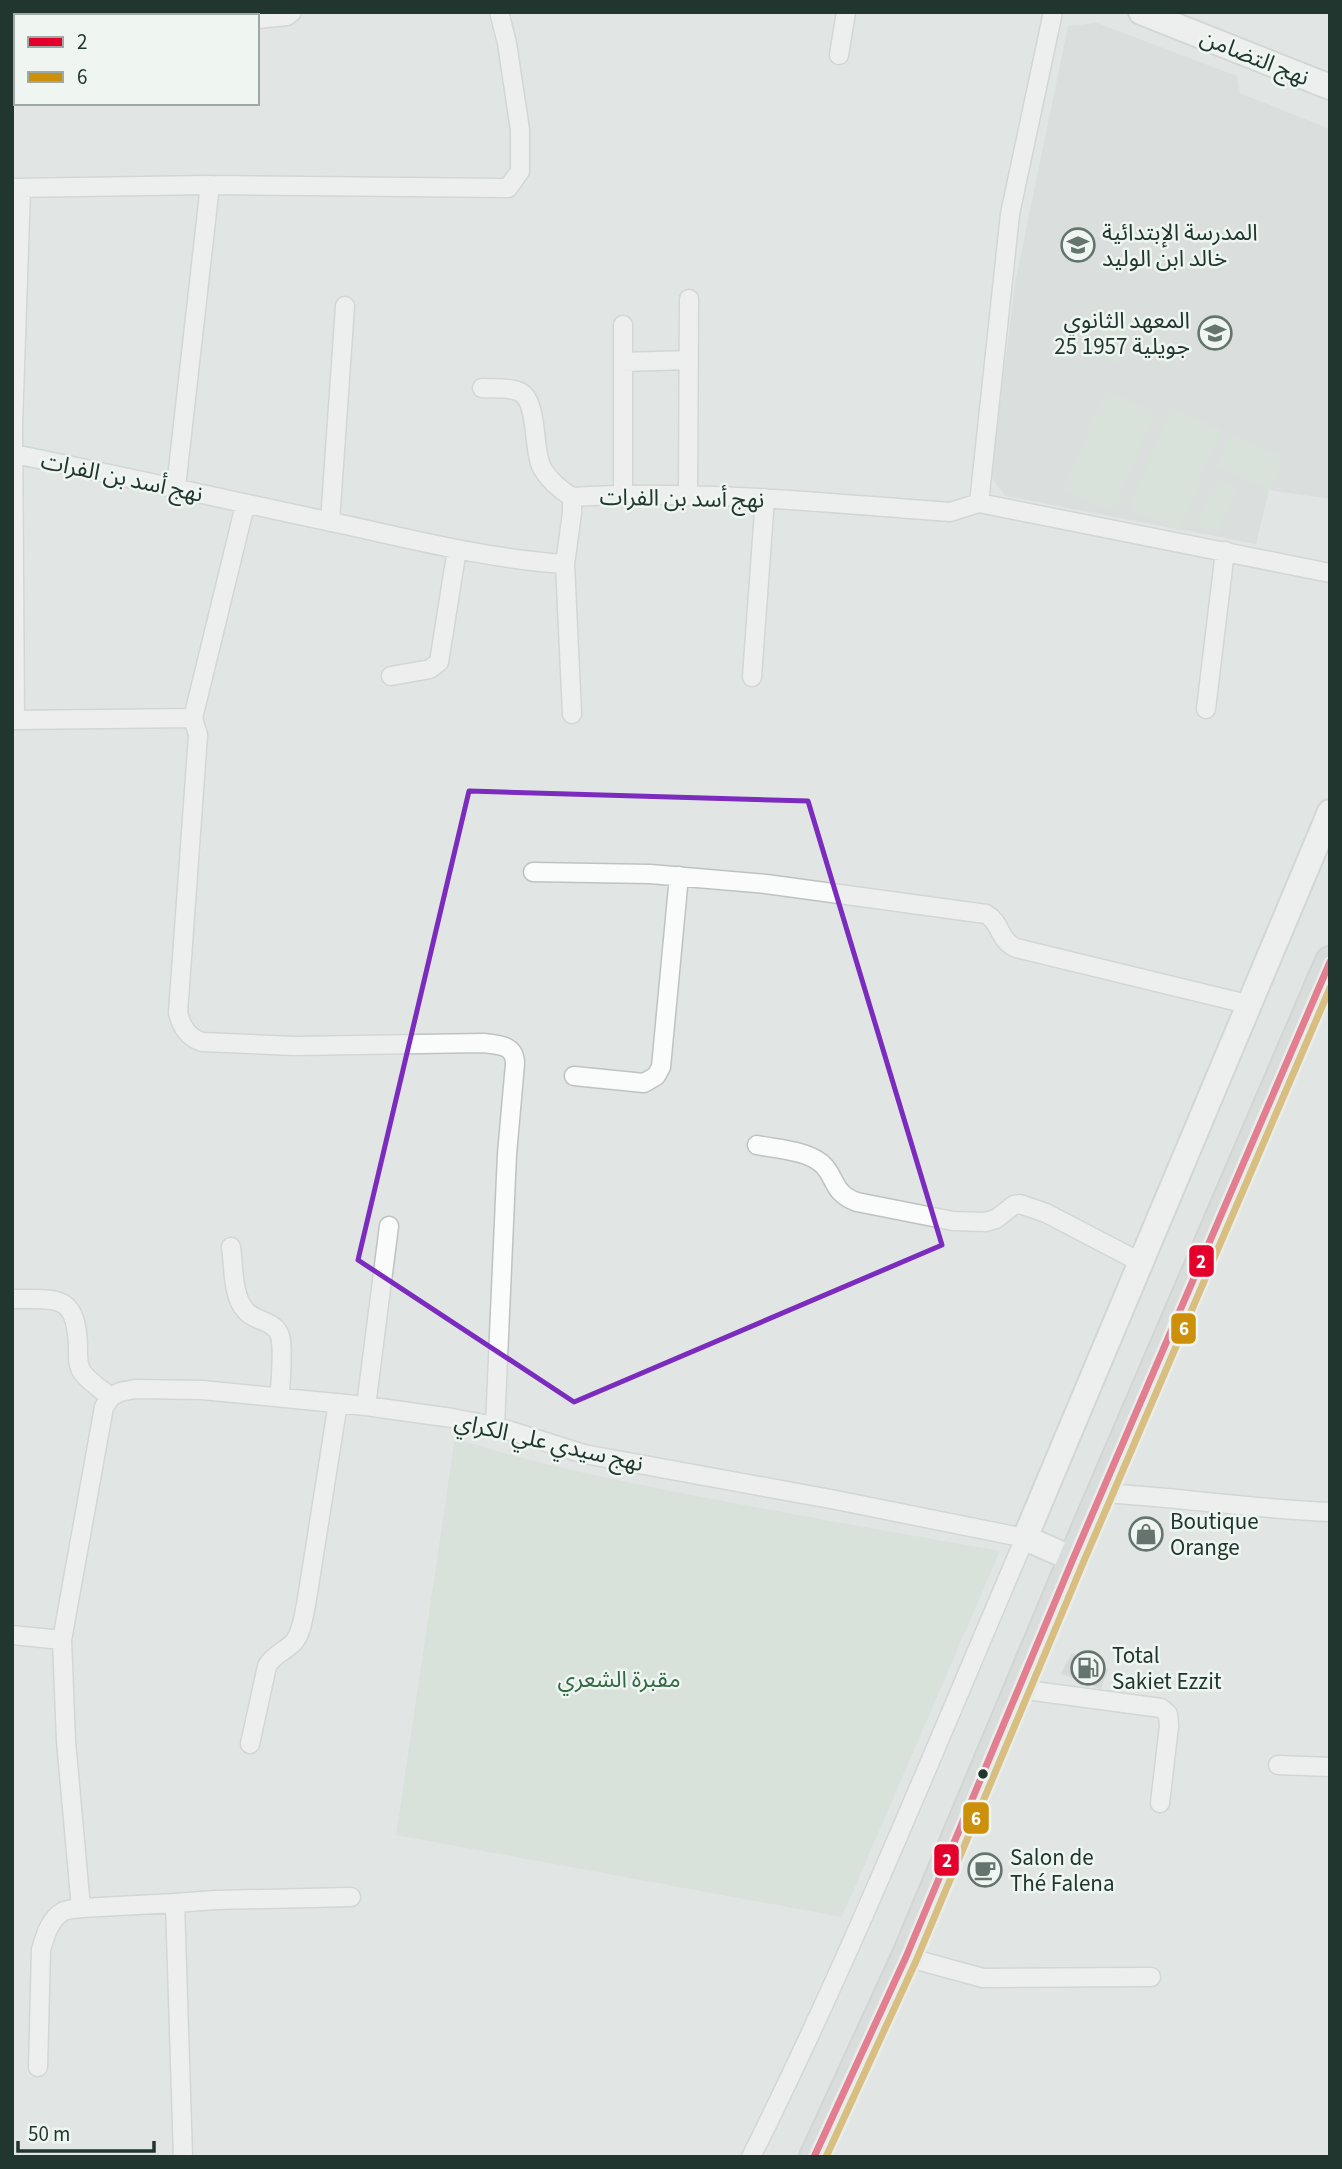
<svg xmlns="http://www.w3.org/2000/svg" width="1342" height="2169" font-family="'Source Sans 3','Noto Sans Arabic',sans-serif">
<style>
.built{fill:#d0d7d4}
.green{fill:#ccded1}
.building{fill:#c9cdcb;stroke:#cacfcd;stroke-width:2}
.lines{fill:none;stroke-linecap:round;stroke-linejoin:round}
.street-casing{stroke:#bec3c1;stroke-width:21}
.secondary-casing{stroke:#bec4c1;stroke-width:28}
.primary-casing{stroke:#bcc3c0;stroke-width:32}
.street{stroke:#fafbfb;stroke-width:18}
.secondary{stroke:#fafbfb;stroke-width:24}
.primary{stroke:#cdd3d1;stroke-width:28}
.bus-1-casing{stroke:#eff6f2;stroke-width:12}
.bus-2-casing{stroke:#eff6f2;stroke-width:12}
.bus-1{stroke:#e4002b;stroke-width:7}
.bus-2{stroke:#cc900a;stroke-width:7}
.marked{fill:none;stroke:#7b2cbf;stroke-width:5;stroke-linejoin:round}
.bus-dot{fill:#223630;stroke:#eff6f2;stroke-width:2.5}
.labels{text-anchor:middle;stroke-width:5;stroke-linejoin:round;paint-order:stroke}
.street-label{font-size:23px;fill:#223630;stroke:#eff6f2}
.poi-label{font-size:23px;fill:#223630;stroke:#eff6f2;text-anchor:start}
.park-label{font-size:23px;fill:#326844;stroke:#eff6f2}
.line-badge{stroke:#eff6f2;stroke-width:2.5}
.badge-label{font-size:19px;text-anchor:middle;font-weight:bold;fill:#fff}
</style>
<rect width="100%" height="100%" fill="#e1e6e4"/>
<path class="built" d="M1097 23 1237 76 1240 93 1330 129V499L1269 490 1256 544 1005 496 991 477 1015 283 1068 26Z"/>
<path class="green" d="M1114 309 1137 319 1118 364 1095 354Z
M1105 390 1156 412 1114 512 1062 490Z
M1171 408 1222 430 1180 531 1128 509Z
M1230 433 1285 458 1270 490 1215 466Z
M1215 478 1238 488 1219 533 1196 523Z
M455 1438C527 1462 601 1477 676 1492 784 1513 892 1532 1000 1551L842 1917 396 1835Z"/>
<path class="building" d="M1072 1654 1107 1670 1100 1688 1062 1673Z"/>
<g class="lines">
<defs>
<path id="street" d="M141 12V16
M257 19 287 16 292 12
M839 55 846 12
M12 188 210 185 508 188 520 171V130L507 43 499 12
M623 362 689 360
M482 388C493 389 510 387 520 392 538 401 533 448 541 466 547 478 560 490 572 497
M14 454C123 476 232 501 341 524 415 540 489 559 565 564L572 513V497C698 489 825 503 950 512L979 503 1330 573
M176 487 210 185
M623 496V325
M688 496 689 299
M979 503 1010 214 1053 12
M245 505 193 718 198 735 178 1013C182 1028 188 1037 202 1042L294 1046 484 1043C500 1045 515 1045 515 1064L507 1154 495 1426
M330 522 345 306
M565 564 572 714
M391 676 430 669 439 662 457 549
M752 677 765 498
M1206 709 1225 551
M12 720 193 718
M15 720 13 425 21 189
M533 872 650 874 766 884 986 914C1002 923 998 940 1016 948L1247 1004
M574 1076 644 1083 656 1076 661 1067 679 876
M757 1145C776 1149 805 1150 821 1163 836 1175 831 1193 857 1202L953 1221 985 1222 996 1219 1014 1205 1020 1204 1046 1213 1140 1262
M231 1247C234 1266 232 1297 246 1311 255 1322 275 1320 280 1336 284 1348 280 1383 280 1397
M12 1299C56 1300 76 1292 78 1346 78 1355 77 1364 82 1372 89 1382 102 1390 111 1397
M366 1406 389 1226
M1102 1493C1178 1497 1253 1509 1330 1512
M12 1635 62 1640 104 1407 111 1397 120 1392 135 1389 202 1390 366 1406 452 1418 495 1426 584 1454 836 1500 1025 1538C936 1745 852 1955 751 2157
M62 1640 66 1741 81 1908 175 1903 183 2157
M1019 1689 1161 1708 1168 1714 1169 1726 1160 1803
M250 1744 267 1666C273 1655 284 1652 293 1643 302 1634 303 1617 306 1605L338 1403
M1278 1765 1330 1767
M175 1903 215 1900 351 1897
M906 1957 983 1978 1151 1977
M38 2067 41 1950C45 1936 50 1918 64 1911 69 1909 77 1909 81 1908"/>
<path id="secondary" d="M1141 12 1330 87
M1073 1559 1025 1538 1330 812"/>
<path id="primary" d="M814 2157 906 1957 1073 1559 1330 961"/>
</defs>
<use href="#street" class="street-casing"/>
<use href="#secondary" class="secondary-casing"/>
<use href="#primary" class="primary-casing"/>
<use href="#street" class="street"/>
<use href="#secondary" class="secondary"/>
<use href="#primary" class="primary"/>
<defs>
<path id="bus-1" d="M814 2157 906 1957 1073 1559 1330 962"/>
<path id="bus-2" d="M826 2157 916 1961 1083 1563 1330 988"/>
</defs>
<use href="#bus-1" class="bus-1-casing"/>
<use href="#bus-2" class="bus-2-casing"/>
<use href="#bus-1" class="bus-1"/>
<use href="#bus-2" class="bus-2"/>
</g>
<path d="M0 0H1342V2169H0ZM469 791 808 801 942 1245 574 1402 358 1260Z" fill="#e1e6e4" fill-opacity=".55" fill-rule="evenodd"/>
<path class="marked" d="M469 791 808 801 942 1245 574 1402 358 1260Z"/>
<defs>
<symbol id="school-ring" viewBox="-11 -11 22 22"><circle r="9.5" fill="#eff6f2" stroke="#65746f" stroke-width="1.5"/><path d="M0-5L7-2L0 1L-7-2ZM-4 1L0 2.5L4 1V4Q0 6-4 4Z" fill="#65746f"/></symbol>
<symbol id="shop-ring" viewBox="-11 -11 22 22"><circle r="9.5" fill="#eff6f2" stroke="#65746f" stroke-width="1.5"/><path d="M-5-2.5h2.3a2.7 3.5 0 0 1 5.4 0H5L5.5 6h-11ZM-1.5-2.5h3a1.5 2.3 0 0 0-3 0Z" fill="#65746f"/></symbol>
<symbol id="fuel-ring" viewBox="-11 -11 22 22"><circle r="9.5" fill="#eff6f2" stroke="#65746f" stroke-width="1.5"/><path d="M-5.5-6h7V0h2V4h1.3V-2.5L3-4.5l.8-.8L6-3V5H2.5V1h-1V6h-7ZM-4.2-4.7v3.2H.2V-4.7Z" fill="#65746f"/></symbol>
<symbol id="cafe-ring" viewBox="-11 -11 22 22"><circle r="9.5" fill="#eff6f2" stroke="#65746f" stroke-width="1.5"/><path d="M-5.5-4.5H6V0H3Q3 3.5 0 3.5H-2.5Q-5.5 3.5-5.5 0ZM3-3.2v2h1.7v-2ZM-6 4.5H4V6H-6Z" fill="#65746f"/></symbol>
</defs>
<g fill-rule="evenodd">
<use href="#school-ring" x="1059" y="226" width="38" height="38"/>
<use href="#school-ring" x="1196" y="314" width="38" height="38"/>
<use href="#shop-ring" x="1127" y="1515" width="38" height="38"/>
<use href="#fuel-ring" x="1069" y="1649" width="38" height="38"/>
<use href="#cafe-ring" x="966" y="1851" width="38" height="38"/>
</g>
<circle class="bus-dot" cx="983" cy="1774" r="6"/>
<g class="labels">
<g class="street-label">
<text transform="translate(1255 57) rotate(22)" y="8">نهج التضامن</text>
<text transform="translate(122 477) rotate(12)" y="8">نهج أسد بن الفرات</text>
<text transform="translate(682 498) rotate(1)" y="8">نهج أسد بن الفرات</text>
<text transform="translate(549 1442) rotate(13)" y="8">نهج سيدي علي الكراي</text>
</g>
<g class="poi-label">
<text x="1102" y="240">المدرسة الإبتدائية<tspan x="1102" dy="26">خالد ابن الوليد</tspan></text>
<text x="1190" y="328" text-anchor="end">المعهد الثانوي<tspan x="1190" dy="26">25 جويلية 1957</tspan></text>
<text x="1170" y="1529">Boutique<tspan x="1170" dy="26">Orange</tspan></text>
<text x="1112" y="1663">Total<tspan x="1112" dy="26">Sakiet Ezzit</tspan></text>
<text x="1010" y="1865">Salon de<tspan x="1010" dy="26">Thé Falena</tspan></text>
</g>
<g class="park-label">
<text x="619" y="1687">مقبرة الشعري</text>
</g>
</g>
<g class="line-badge">
<rect x="1188" y="1244" width="27" height="34" rx="7" fill="#e4002b"/>
<rect x="1170" y="1312" width="27" height="33" rx="7" fill="#cc900a"/>
<rect x="962" y="1801" width="28" height="34" rx="7" fill="#cc900a"/>
<rect x="933" y="1843" width="27" height="34" rx="7" fill="#e4002b"/>
</g>
<g class="badge-label">
<text x="1201" y="1268">2</text>
<text x="1184" y="1335">6</text>
<text x="976" y="1825">6</text>
<text x="947" y="1867">2</text>
</g>
<rect width="1342" height="2169" fill="none" stroke="#223630" stroke-width="28"/>
<rect x="14" y="14" width="245" height="91" fill="#eff6f2" stroke="#9da9a4" stroke-width="2"/>
<rect x="28" y="37" width="35" height="10" fill="#e4002b" stroke="#9da9a4" stroke-width="2"/>
<text x="77" y="49" font-size="21" fill="#223630">2</text>
<rect x="28" y="72" width="35" height="10" fill="#cc900a" stroke="#9da9a4" stroke-width="2"/>
<text x="77" y="84" font-size="21" fill="#223630">6</text>
<path d="M18 2141v10h136v-10" fill="none" stroke="#223630" stroke-width="3.5"/>
<text x="28" y="2141" font-size="21" fill="#223630" stroke="#eff6f2" stroke-width="5" paint-order="stroke">50 m</text>
</svg>
